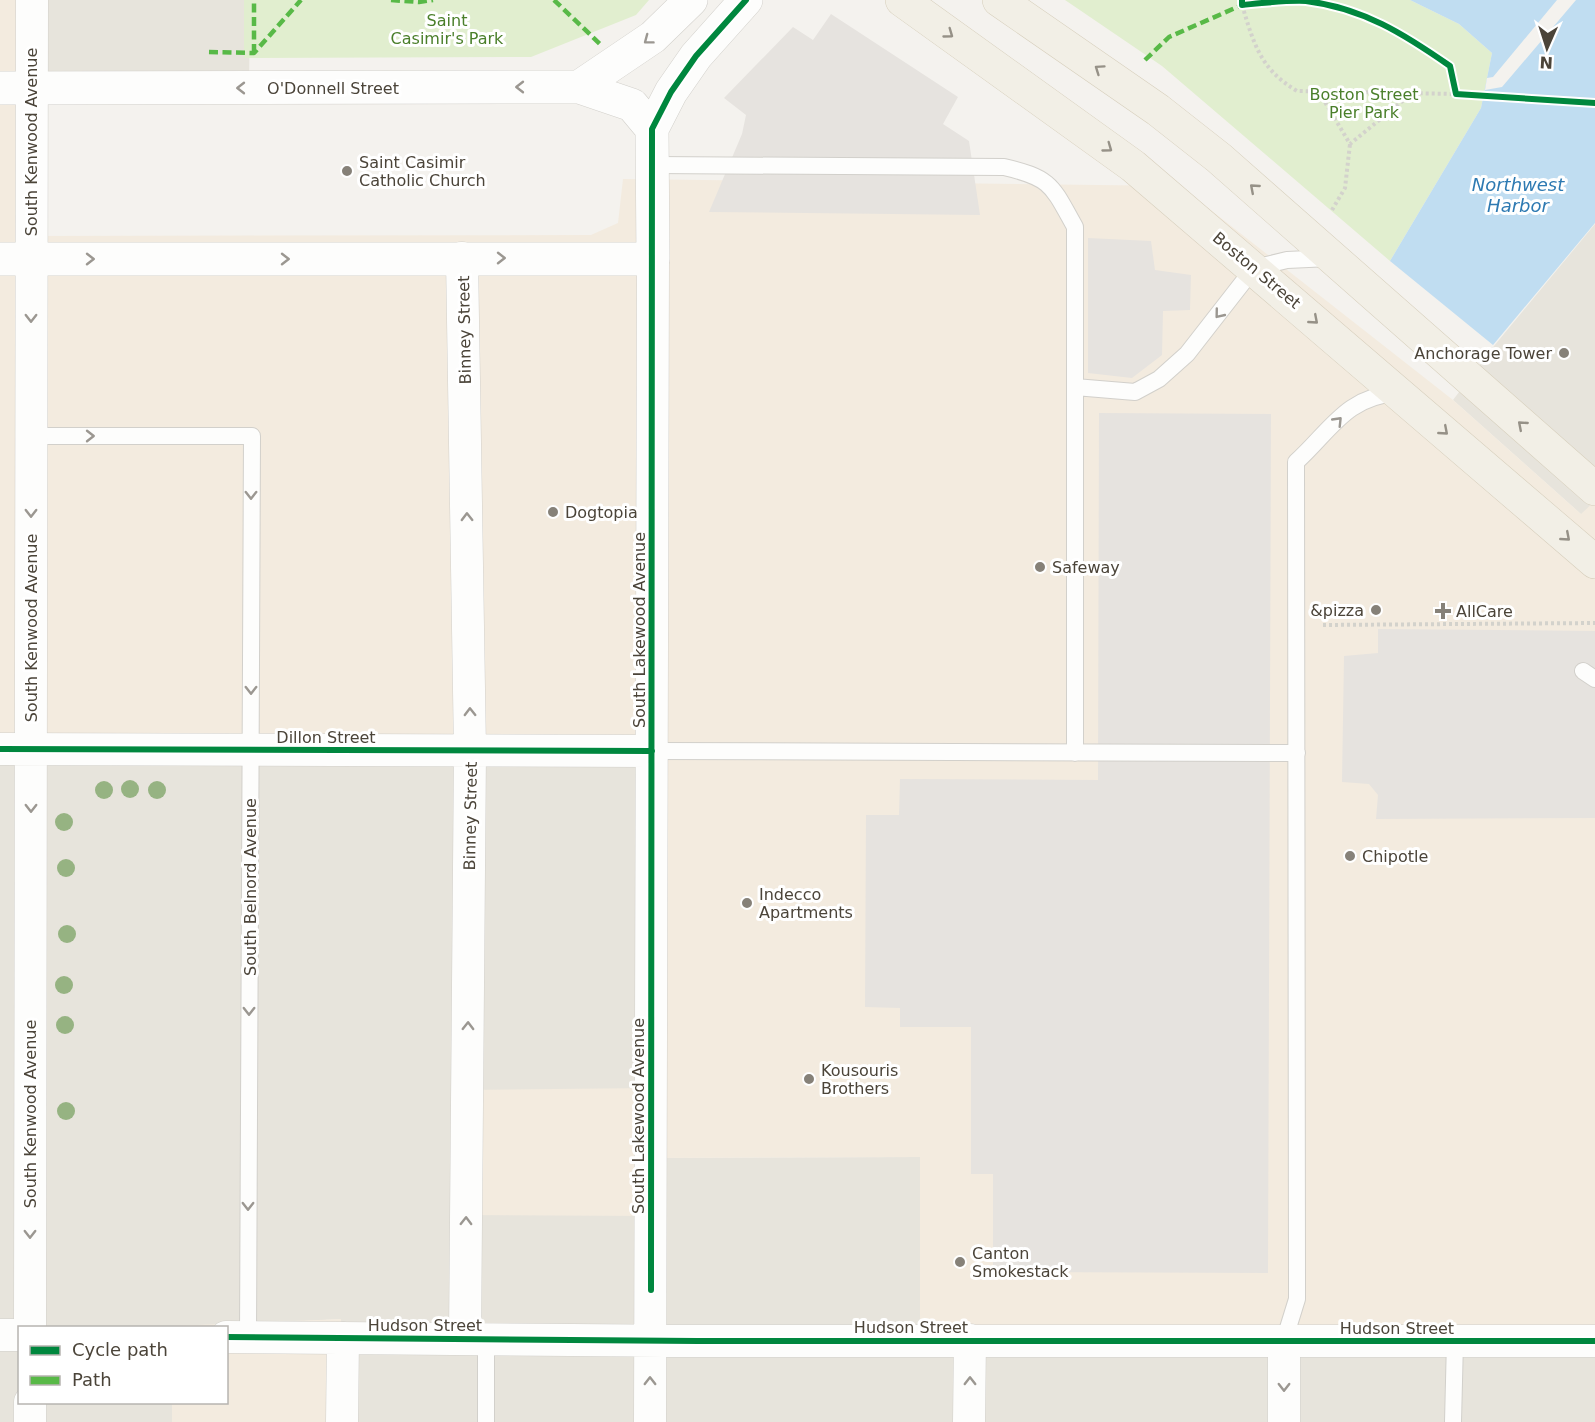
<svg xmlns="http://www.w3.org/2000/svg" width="1595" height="1422" font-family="'DejaVu Sans',sans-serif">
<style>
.residential{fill:#e7e4dc}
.commercial{fill:#f3ebdf}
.green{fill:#e1eecf}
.parking{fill:#e6e3df}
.water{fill:#c0ddf1}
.pier{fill:#f4f2ee}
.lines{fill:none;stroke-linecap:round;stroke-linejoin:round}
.service-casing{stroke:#d2d0cb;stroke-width:18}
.minor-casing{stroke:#d2d0cb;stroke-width:33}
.tertiary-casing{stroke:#d2d0cb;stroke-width:34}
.primary-casing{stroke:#d6cebb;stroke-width:34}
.path{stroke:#d3d2cc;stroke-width:4;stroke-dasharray:3 3;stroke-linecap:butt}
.service{stroke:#fdfdfc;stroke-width:16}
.minor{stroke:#fdfdfc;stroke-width:32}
.tertiary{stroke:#fdfdfc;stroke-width:33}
.primary{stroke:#f2efe6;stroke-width:33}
.quiet{stroke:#58b947;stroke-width:4.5;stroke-dasharray:9 4.5;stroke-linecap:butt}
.cycleway-casing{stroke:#fff;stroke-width:10}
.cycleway{stroke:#00873e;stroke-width:6}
.tree{fill:#96b382}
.oneway{stroke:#969187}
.oneway2{stroke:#9b9791}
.poi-dot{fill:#868178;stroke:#fff;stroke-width:2}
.labels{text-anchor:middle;stroke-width:6;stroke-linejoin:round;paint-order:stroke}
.park-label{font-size:16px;fill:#4a7f2a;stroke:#fff}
.street-label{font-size:16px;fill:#4b4439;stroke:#fff}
.poi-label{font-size:16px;fill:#4b4439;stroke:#fff;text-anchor:start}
.water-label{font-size:18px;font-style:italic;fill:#2e7ab2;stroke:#fff}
</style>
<rect width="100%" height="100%" fill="#f4f2ee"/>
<path class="residential" d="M29 0H250L249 85 28 81Z
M1595 224V501L1582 515 1453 400 1494 346Z
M654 747 652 1158 921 1157 920 1329 1595 1332V1422H341V1319L173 1328H20V1402L172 1403V1422H0V750Z"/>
<path class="commercial" d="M0 0H30L26 236 591 235 618 223 623 179 1180 186 1453 400 1581 514 1595 501V1332L920 1330V1157L652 1158 650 1216 463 1215 464 1090 651 1088 654 747 0 750Z
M341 1319V1422H172V1403L226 1402V1328L173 1326Z"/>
<path class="green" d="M244 0H649L636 15 531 57 244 58Z
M1065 0H1410L1459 24 1492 53 1481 108 1390 261 1162 66Z"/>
<path class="parking" d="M831 14 958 97 943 124 969 141 980 215 709 212 742 134 746 115 724 98 793 27 813 40Z
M1088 238 1151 241 1155 270 1191 275 1190 310 1163 311 1162 355 1132 378 1088 373Z
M1099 413 1271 414 1268 1273 993 1272V1174H971V1027H900V1008L865 1007 866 815H899L900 779 1098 780Z
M1378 629 1595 631V818L1376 819 1378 795 1369 784 1342 782 1344 656 1378 653Z"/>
<path class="water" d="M1410 0H1595V223L1493 345 1390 261 1481 108 1492 53 1459 24Z"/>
<path class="pier" d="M1557 0H1576L1502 87 1485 90 1487 78 1493 77Z"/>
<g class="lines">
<defs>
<path id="service" d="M654 165 1004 167C1052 178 1052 186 1075 227V753
M1075 387 1135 392 1159 379 1187 354 1254 268 1287 260 1330 258
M31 436H252L248 1337
M1583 671 1595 679
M652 751 1297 753
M486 1339V1422
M1284 1341 1297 1299V1287L1296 462C1331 430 1346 397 1396 393
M1453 1422 1455 1341"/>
<path id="minor" d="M462 258 470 751 465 1339
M0 749 652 751
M30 1328 32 0
M0 1335H20
M226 1337 697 1341H1595
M30 1422V1402
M342 1422 343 1338
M650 1422 653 259
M969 1422 970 1340
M1284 1422V1341"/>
<path id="tertiary" d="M579 87 653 37 691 0
M0 88 579 87 632 105 652 129
M0 259H653L652 129 671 92 696 56 746 0"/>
<path id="primary" d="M902 0 1133 166 1595 562
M999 0 1158 110 1219 158 1595 489"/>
</defs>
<use href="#service" class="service-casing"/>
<use href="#minor" class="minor-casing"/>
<use href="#tertiary" class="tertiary-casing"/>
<use href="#primary" class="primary-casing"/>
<path class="path" d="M1242 5C1254 44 1260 69 1297 91L1456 94
M1319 92 1350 144 1411 94
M1332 210 1345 188 1350 144
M1323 625 1595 623"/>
<use href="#service" class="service"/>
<use href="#minor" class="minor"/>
<use href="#tertiary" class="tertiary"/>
<use href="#primary" class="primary"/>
<path class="quiet" d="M391 0 419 2 433 0
M554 0 600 44
M209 52 254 53 301 0
M254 53V0
M1145 60 1169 37 1242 5"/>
<defs>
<path id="cycleway" d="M1242 0V5C1262 3 1286 0 1306 1 1363 8 1404 34 1450 66L1456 94 1595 103
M0 749 652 751
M651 1290 652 129 671 92 696 56 746 0
M226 1337 697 1341H1595"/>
</defs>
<use href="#cycleway" class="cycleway-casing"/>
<use href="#cycleway" class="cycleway"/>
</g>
<g class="tree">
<circle cx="130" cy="789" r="9"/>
<circle cx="104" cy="790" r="9"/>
<circle cx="157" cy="790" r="9"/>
<circle cx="64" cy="822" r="9"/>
<circle cx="66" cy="868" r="9"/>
<circle cx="67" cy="934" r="9"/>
<circle cx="64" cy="985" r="9"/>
<circle cx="65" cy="1025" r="9"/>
<circle cx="66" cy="1111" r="9"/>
</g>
<defs><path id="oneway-chevron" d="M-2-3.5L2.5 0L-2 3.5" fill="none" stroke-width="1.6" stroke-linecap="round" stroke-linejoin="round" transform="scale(1.5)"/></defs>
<g class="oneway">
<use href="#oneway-chevron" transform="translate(949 34) rotate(36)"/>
<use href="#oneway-chevron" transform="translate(1099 69) rotate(-145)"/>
<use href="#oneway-chevron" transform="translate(1108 148) rotate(36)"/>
<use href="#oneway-chevron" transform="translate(1254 188) rotate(-139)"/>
<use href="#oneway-chevron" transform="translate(1314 320) rotate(41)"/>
<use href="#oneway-chevron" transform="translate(1522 425) rotate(-139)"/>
<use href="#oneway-chevron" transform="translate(1444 431) rotate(41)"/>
<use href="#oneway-chevron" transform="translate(1566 537) rotate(41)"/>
</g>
<g class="oneway2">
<use href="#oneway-chevron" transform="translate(648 40) rotate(143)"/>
<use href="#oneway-chevron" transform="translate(520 87) rotate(180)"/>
<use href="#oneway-chevron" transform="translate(241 88) rotate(180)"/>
<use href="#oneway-chevron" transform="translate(501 258)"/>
<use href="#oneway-chevron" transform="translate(90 259)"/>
<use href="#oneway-chevron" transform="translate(285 259)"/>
<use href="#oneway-chevron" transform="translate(1219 314) rotate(129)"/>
<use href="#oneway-chevron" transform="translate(31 318) rotate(90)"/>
<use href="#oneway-chevron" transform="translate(1338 421) rotate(-46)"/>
<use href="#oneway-chevron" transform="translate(90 436)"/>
<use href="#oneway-chevron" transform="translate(251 495) rotate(90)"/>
<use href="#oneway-chevron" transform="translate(31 513) rotate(90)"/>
<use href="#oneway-chevron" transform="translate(467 517) rotate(-91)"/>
<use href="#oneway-chevron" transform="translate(251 690) rotate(90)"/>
<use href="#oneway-chevron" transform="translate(470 712) rotate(-91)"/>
<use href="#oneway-chevron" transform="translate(31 808) rotate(90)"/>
<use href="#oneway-chevron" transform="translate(249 1011) rotate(90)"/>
<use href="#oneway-chevron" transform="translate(468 1026) rotate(-89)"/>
<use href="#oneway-chevron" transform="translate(248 1206) rotate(90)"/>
<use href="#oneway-chevron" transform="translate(466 1221) rotate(-89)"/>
<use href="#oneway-chevron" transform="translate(30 1234) rotate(90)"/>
<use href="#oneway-chevron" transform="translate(650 1381) rotate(-90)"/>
<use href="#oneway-chevron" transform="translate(970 1381) rotate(-90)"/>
<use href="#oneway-chevron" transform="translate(1284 1387) rotate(90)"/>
</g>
<g class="poi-dot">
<circle cx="347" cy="171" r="6"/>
<circle cx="1564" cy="353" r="6"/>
<circle cx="553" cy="512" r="6"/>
<circle cx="1040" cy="567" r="6"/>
<circle cx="1376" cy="610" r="6"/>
<path d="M1440 602h6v6h6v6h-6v6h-6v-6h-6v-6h6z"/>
<circle cx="1350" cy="856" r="6"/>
<circle cx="747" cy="903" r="6"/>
<circle cx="809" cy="1079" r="6"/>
<circle cx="960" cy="1262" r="6"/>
</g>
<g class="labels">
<g class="park-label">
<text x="447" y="26">Saint<tspan x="447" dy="18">Casimir's Park</tspan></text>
<text x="1364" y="100">Boston Street<tspan x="1364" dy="18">Pier Park</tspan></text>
</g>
<g class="street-label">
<text x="333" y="94">O'Donnell Street</text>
<text transform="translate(31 142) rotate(-90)" y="6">South Kenwood Avenue</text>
<text transform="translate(1257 270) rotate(40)" y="6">Boston Street</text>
<text transform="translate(464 330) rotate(-91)" y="6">Binney Street</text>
<text transform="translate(31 628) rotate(-90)" y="6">South Kenwood Avenue</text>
<text transform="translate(639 630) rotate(-90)" y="6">South Lakewood Avenue</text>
<text x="326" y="743">Dillon Street</text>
<text transform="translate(470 816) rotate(-89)" y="6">Binney Street</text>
<text transform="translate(250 887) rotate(-90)" y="6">South Belnord Avenue</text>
<text transform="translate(30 1114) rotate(-90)" y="6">South Kenwood Avenue</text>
<text transform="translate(638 1116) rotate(-90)" y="6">South Lakewood Avenue</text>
<text x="425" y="1331">Hudson Street</text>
<text x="911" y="1333">Hudson Street</text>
<text x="1397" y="1334">Hudson Street</text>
</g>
<g class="poi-label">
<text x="359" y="168">Saint Casimir<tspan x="359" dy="18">Catholic Church</tspan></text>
<text x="1552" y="359" text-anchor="end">Anchorage Tower</text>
<text x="565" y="518">Dogtopia</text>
<text x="1052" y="573">Safeway</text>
<text x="1364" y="616" text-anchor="end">&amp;pizza</text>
<text x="1456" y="617">AllCare</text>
<text x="1362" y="862">Chipotle</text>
<text x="759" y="900">Indecco<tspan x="759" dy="18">Apartments</tspan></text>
<text x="821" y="1076">Kousouris<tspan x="821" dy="18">Brothers</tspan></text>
<text x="972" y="1259">Canton<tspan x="972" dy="18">Smokestack</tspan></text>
</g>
<g class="water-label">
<text x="1518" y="191">Northwest<tspan x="1518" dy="21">Harbor</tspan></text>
</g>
</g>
<rect x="18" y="1326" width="210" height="78" fill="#ffffff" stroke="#b7b4b0" stroke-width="1.5"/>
<rect x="30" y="1346" width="30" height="9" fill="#00873e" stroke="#b7b4b0" stroke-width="1.5"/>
<text x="72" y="1356" font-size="18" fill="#4b4439">Cycle path</text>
<rect x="30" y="1376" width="30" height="9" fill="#58b947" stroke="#b7b4b0" stroke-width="1.5"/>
<text x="72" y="1386" font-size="18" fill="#4b4439">Path</text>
<g transform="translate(1547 48) rotate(183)" stroke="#ffffff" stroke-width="4.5" paint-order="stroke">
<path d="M0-4.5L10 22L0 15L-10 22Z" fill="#4b4439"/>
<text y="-9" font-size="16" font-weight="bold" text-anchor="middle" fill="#4b4439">N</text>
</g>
</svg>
